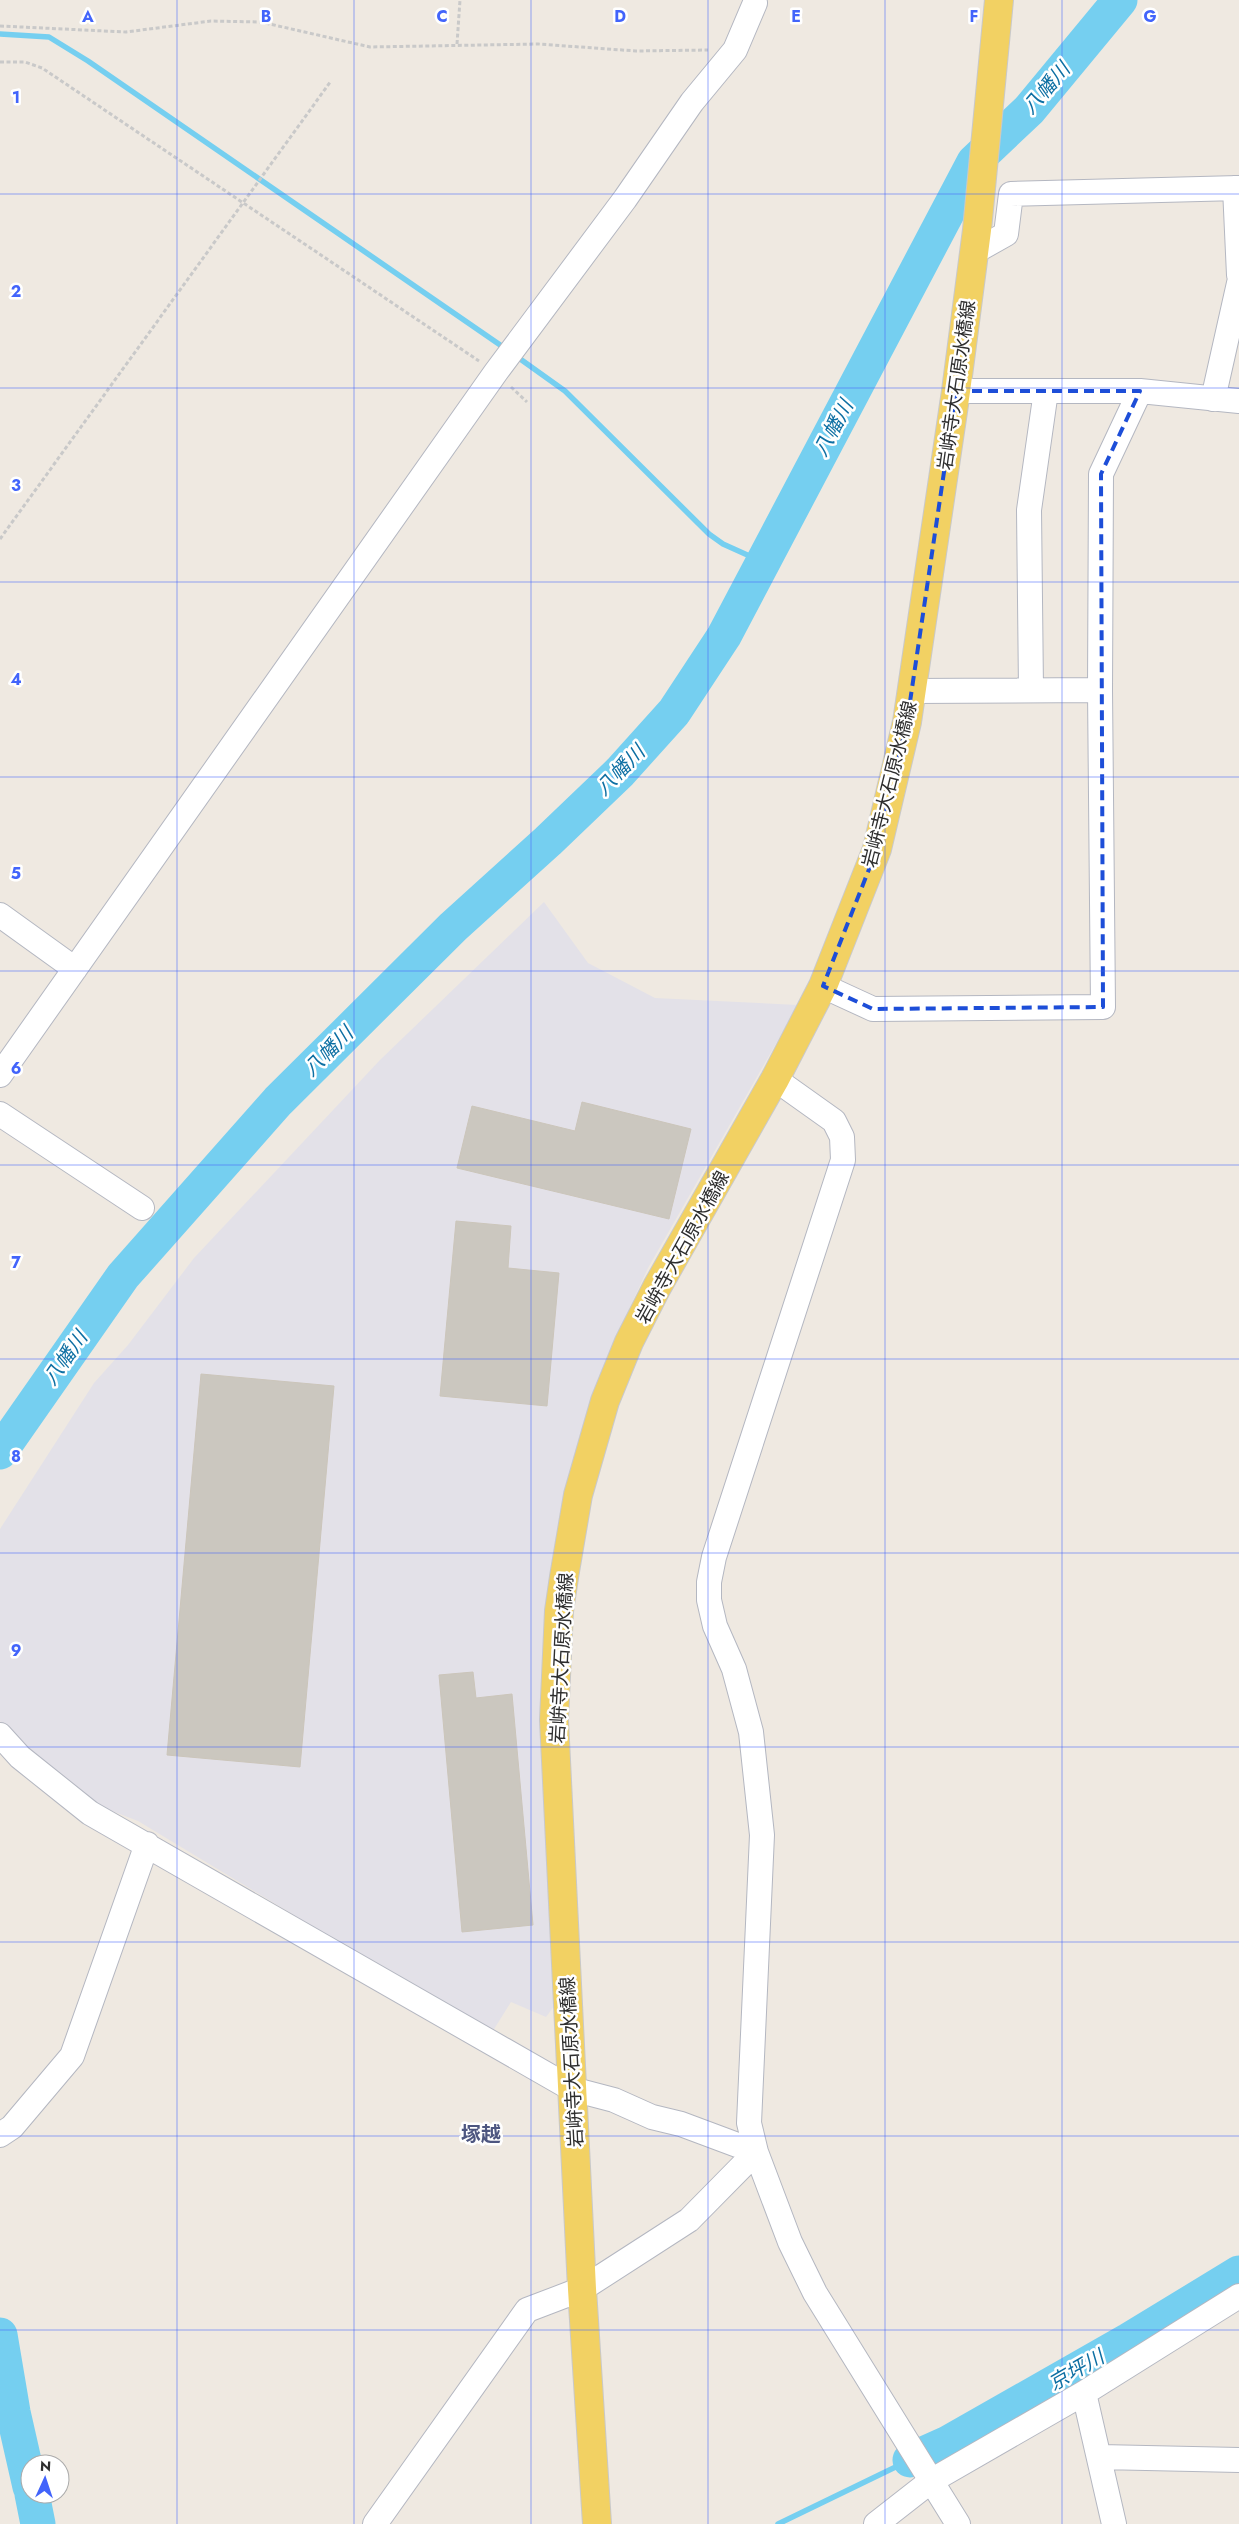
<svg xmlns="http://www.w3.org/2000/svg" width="1239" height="2524" font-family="Jost,'Noto Sans JP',sans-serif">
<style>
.industrial{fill:#e3e1e8}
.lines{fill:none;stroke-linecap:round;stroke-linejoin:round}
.stream{stroke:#75cff0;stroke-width:5.5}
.river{stroke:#75cff0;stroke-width:35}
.building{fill:#cbc7bf;stroke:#cbc5ba}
.minor-casing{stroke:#b4b7c1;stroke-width:26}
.major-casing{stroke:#c9c9c9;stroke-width:30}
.path{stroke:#c9c9c9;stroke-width:3;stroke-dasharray:4 2.5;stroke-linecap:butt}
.minor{stroke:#fff;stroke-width:24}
.major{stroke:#f2d163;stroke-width:28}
.marked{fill:none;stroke:#1d4ed8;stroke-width:4;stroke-dasharray:10 6;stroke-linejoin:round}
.grid{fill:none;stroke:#4264fb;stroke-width:1;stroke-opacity:0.55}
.labels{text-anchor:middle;stroke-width:5;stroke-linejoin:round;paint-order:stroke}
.street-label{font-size:19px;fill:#2e2e2e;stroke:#fff}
.water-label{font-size:20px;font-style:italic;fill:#0d6fa3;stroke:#fff}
.neighbourhood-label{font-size:20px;font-weight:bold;fill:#4d5680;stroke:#fff}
.grid-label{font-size:16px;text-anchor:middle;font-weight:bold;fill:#4264fb;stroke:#fff;stroke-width:5;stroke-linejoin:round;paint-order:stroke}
</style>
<rect width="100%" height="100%" fill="#efe9e1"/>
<path class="industrial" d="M544 902 588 963 655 998 798 1005 648 1268 618 1333 583 1428 577 1450 546 1607 541 1746 558 2001 546 2017 511 2002 491 2034 138 1821 91 1803 18 1740 0 1721V1529L94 1383 128 1345 194 1258 380 1060Z"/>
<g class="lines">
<path class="stream" d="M0 34 49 37 88 61 506 349
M516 356 565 391 709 534 723 544 763 562
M778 2524 910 2460"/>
<path class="river" d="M0 1452 123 1276 278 1101 453 927 548 841 620 772 674 712 724 636 974 162 1029 110 1120 0
M0 2335 13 2412 30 2487
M910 2460 948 2443 1129 2340 1239 2273
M32 2494 38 2524"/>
</g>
<path class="building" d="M582 1102 691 1129 669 1219 457 1168 472 1106 575 1131Z
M456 1221 511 1226 508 1268 559 1273 547 1406 440 1396Z
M201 1374 334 1386 300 1767 167 1755Z
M473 1672 476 1698 512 1694 533 1925 462 1932 439 1675Z"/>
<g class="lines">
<defs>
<path id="minor" d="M1235 188 1239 275
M974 252 1006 234 1011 194 1239 188
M956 391H1140L1239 401
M1213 399 1239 283
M1031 690 1029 510 1046 391
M912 691 1100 690
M0 915 75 969
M823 986 873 1009 1103 1007 1100 690 1101 474 1140 391
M0 1075 496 372 625 199 692 102 735 50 755 3
M775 1079 834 1121 842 1137 843 1160 714 1557 709 1582V1600L715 1626 734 1669 751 1732 762 1835 749 2123 756 2152 790 2242 815 2293 958 2524
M0 1114 142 1208
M0 1735 20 1757 90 1813 572 2089 614 2100 652 2117 681 2124 756 2152
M0 2135 12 2127 72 2056 147 1844
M1084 2393 1114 2524
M1100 2457 1239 2460
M375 2524 527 2310 582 2289 689 2220 756 2152
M876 2524 931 2481 1084 2393 1239 2296"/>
<path id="major" d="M597 2524 582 2289 554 1720 559 1611 564 1577 578 1495 605 1401 629 1342 657 1287 775 1079 823 986 877 849 907 722 956 391 977 230 999 0"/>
</defs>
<use href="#minor" class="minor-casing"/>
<use href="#major" class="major-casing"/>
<path class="path" d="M0 26 126 32 211 21 261 22 370 47 538 44 636 51 708 50
M457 44 460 0
M0 62H25L42 68 479 361
M511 387 527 402
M0 539 331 81"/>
<use href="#minor" class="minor"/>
<use href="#major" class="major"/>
</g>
<path class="marked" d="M956 391H1140L1101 474 1103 1007 873 1009 823 986 877 849 907 722Z"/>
<path class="grid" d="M177 0V2524M354 0V2524M531 0V2524M708 0V2524M885 0V2524M1062 0V2524M0 194H1239M0 388H1239M0 582H1239M0 777H1239M0 971H1239M0 1165H1239M0 1359H1239M0 1553H1239M0 1747H1239M0 1942H1239M0 2136H1239M0 2330H1239"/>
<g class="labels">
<g class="street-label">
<text transform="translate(956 385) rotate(-82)" y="7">岩峅寺大石原水橋線</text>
<text transform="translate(889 784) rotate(-76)" y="7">岩峅寺大石原水橋線</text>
<text transform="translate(682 1247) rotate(-61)" y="7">岩峅寺大石原水橋線</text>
<text transform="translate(561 1658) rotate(-87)" y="7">岩峅寺大石原水橋線</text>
<text transform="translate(571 2062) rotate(-93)" y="7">岩峅寺大石原水橋線</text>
</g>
<g class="water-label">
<text transform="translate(1046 88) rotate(-49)" y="7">八幡川</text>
<text transform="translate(833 428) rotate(-62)" y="7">八幡川</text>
<text transform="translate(620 770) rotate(-46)" y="7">八幡川</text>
<text transform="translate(328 1051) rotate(-45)" y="7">八幡川</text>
<text transform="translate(65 1358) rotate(-55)" y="7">八幡川</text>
<text transform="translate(1076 2370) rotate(-30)" y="7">京坪川</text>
</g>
<g class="neighbourhood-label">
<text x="481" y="2141">塚越</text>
</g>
</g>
<g class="grid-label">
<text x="88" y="22">A</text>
<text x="266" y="22">B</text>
<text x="442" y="22">C</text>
<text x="620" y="22">D</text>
<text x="796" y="22">E</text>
<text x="974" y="22">F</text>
<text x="1150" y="22">G</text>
<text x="16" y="103">1</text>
<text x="16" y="297">2</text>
<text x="16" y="491">3</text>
<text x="16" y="685">4</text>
<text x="16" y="879">5</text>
<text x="16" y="1074">6</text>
<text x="16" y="1268">7</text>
<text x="16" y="1462">8</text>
<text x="16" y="1656">9</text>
</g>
<g transform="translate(45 2479) rotate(3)"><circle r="24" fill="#ffffff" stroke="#ababab"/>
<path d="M0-4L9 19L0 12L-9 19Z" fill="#4264fb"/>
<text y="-8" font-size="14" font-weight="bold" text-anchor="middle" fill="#2e2e2e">N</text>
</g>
</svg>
